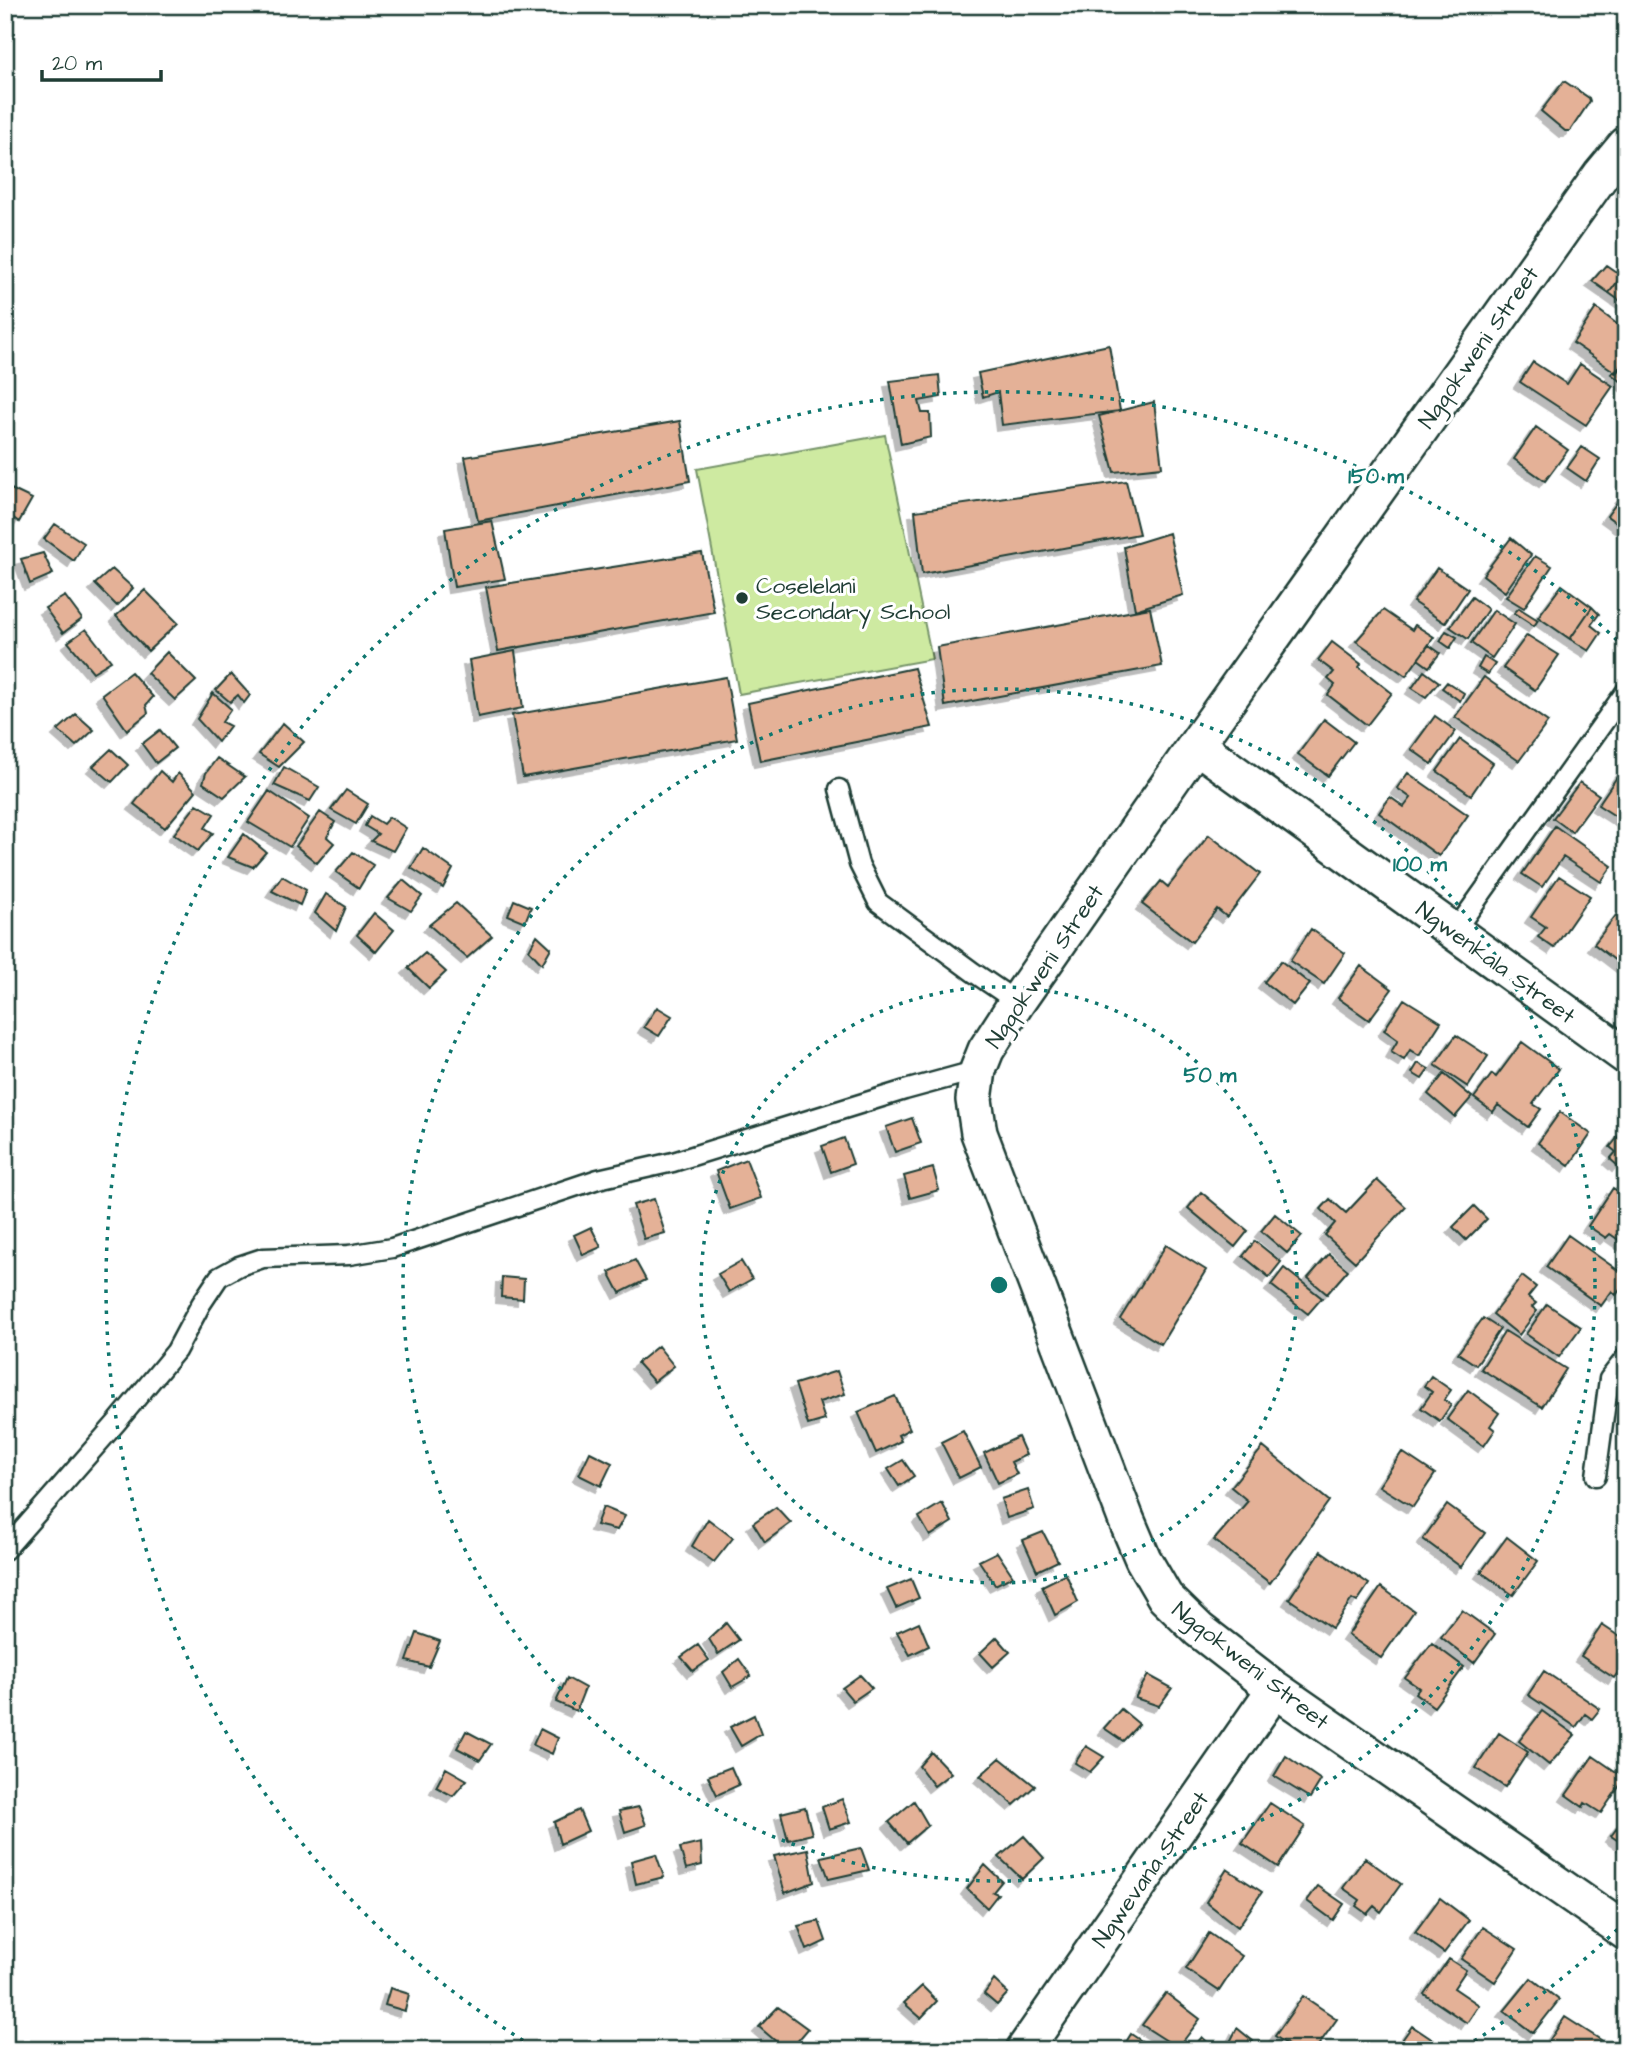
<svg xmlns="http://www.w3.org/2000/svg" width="1631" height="2055" font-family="'Architects Daughter',sans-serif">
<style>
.green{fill:#ceeaa1;stroke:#76946a;stroke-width:2}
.building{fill:#e4b197;stroke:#1f3d34;stroke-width:2;filter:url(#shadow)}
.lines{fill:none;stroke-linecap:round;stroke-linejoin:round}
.service-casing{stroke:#1f3d34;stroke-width:23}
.minor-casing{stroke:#1f3d34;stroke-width:40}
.service{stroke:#fff;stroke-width:18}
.minor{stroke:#fff;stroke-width:35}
.ring{fill:none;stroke:#0f766e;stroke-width:3.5;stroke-dasharray:3.5 7}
.poi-dot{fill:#1f3d34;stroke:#fff;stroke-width:2.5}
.labels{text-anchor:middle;stroke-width:6;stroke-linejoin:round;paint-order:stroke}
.street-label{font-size:23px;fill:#1f3d34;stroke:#fff}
.poi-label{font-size:23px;fill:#1f3d34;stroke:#fff;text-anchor:start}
.centre{fill:#0f766e;stroke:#fff;stroke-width:3.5}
.ring-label{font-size:21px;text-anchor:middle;font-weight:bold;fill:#0f766e;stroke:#fff;stroke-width:6;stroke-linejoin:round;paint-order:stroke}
</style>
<defs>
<filter id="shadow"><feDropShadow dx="-6" dy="6" stdDeviation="0" flood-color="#0004"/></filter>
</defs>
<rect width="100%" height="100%" fill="#fff"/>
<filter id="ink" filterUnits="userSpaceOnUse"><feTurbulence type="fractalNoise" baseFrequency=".0143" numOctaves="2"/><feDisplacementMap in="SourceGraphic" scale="14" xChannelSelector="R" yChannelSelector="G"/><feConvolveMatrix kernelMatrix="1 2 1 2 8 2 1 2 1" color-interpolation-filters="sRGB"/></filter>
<g filter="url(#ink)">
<path class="green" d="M885 435 932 659 739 694 697 469Z"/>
<path class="building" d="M1564 81 1589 98 1590 101 1570 131H1565L1541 111Z
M1606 265 1622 276 1609 293 1592 281Z
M1626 270V305L1609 293Z
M1596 308 1626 331V358L1615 372 1573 343Z
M1109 345 1120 411 1002 425 998 392 983 397 978 373Z
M1533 362 1567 384 1580 364 1613 386 1586 425 1520 382Z
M1625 362H1626V385L1611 374 1613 372 1616 373Z
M939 375 941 397 919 401 922 413H930L931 437 901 444 890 381Z
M1154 402 1162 467 1114 472 1099 416Z
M680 421 690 481 478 521 465 457Z
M1536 427 1568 450 1545 481 1514 459Z
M1582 447 1600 459 1586 481 1567 468Z
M1126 481 1139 534 922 574 915 511Z
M11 489 32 499 19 522 5 512V497Z
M1626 490V530L1607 516Z
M492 521 505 579 454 587 445 529Z
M55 524 84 543 74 561 44 539Z
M1169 533 1183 595 1135 610 1124 547Z
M1511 538 1531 555 1505 592 1483 575Z
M43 553 53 574 30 584 21 559Z
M702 553 714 612 498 651 486 587Z
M1535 556 1552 566 1524 608 1506 597Z
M1437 568 1468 589 1445 623 1413 602Z
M112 569 133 588 117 606 95 584Z
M1562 585 1592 607 1570 639 1538 617Z
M145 590 178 623 148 651 116 616Z
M65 596 82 619 63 633 45 608Z
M1472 597 1488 609 1468 639 1450 627Z
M1592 607 1599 614 1591 625 1601 633 1589 651 1570 639Z
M1150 608 1162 666 945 706 937 647Z
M1519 608 1538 620 1534 626 1514 613Z
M1383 610 1412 630 1415 625 1434 637 1406 676 1356 641Z
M1494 610 1515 624 1492 658 1471 643Z
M86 629 111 661 93 672 68 642Z
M1446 631 1457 637 1450 648 1440 641Z
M1527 635 1559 655 1535 690 1503 668Z
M1332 642 1361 664 1359 667 1392 693 1367 725 1328 695 1335 685 1328 679 1334 672 1318 660Z
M1429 645 1440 653 1429 667 1418 659Z
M515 651 523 708 478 717 469 660Z
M167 652 196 681 175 700 147 673Z
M1484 657 1495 664 1488 674 1478 668Z
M914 668 932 727 760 761 748 703Z
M1424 671 1439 682 1426 697 1412 688Z
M131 672 153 697 146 705 148 713 127 730 102 694Z
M231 674 250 695 244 703 238 695 230 702 216 690Z
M726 677 737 739 523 777 512 715Z
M1484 677 1548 722 1519 761 1455 717Z
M1447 682 1464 693 1460 701 1442 688Z
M213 693 231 709 222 722 230 726 218 742 197 719Z
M76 714 94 730 76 746 58 730Z
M1435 716 1456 731 1432 764 1411 749Z
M1324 719 1354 742 1328 776 1298 754Z
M283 723 304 742 279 767 259 754Z
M160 730 175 748 156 763 142 744Z
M1460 739 1493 763 1471 795 1437 771Z
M111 749 128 765 112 782 93 766Z
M217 758 245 777 224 797 203 783 206 773Z
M284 767 319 787 310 801 274 785Z
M160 771 172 782 178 773 196 791 165 828 134 804Z
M1621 771 1626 774V823L1598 805Z
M1408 773 1468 815 1439 856 1379 813 1390 797 1404 807 1411 798 1397 788Z
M1580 782 1599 795 1572 832 1553 818Z
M346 790 368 804 356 824 331 810Z
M269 791 309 818 290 847 248 822Z
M197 804 214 814 205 828 213 833 198 851 174 834Z
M320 812 335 822 327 837 334 843 317 863 296 846Z
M370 816 383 824 389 817 406 828 393 851 371 841 378 834 365 826Z
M1555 826 1612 866 1601 882 1563 857 1542 887 1522 874Z
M244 834 266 852 253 867 228 857Z
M1209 835 1260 874 1227 917 1217 909 1192 942 1142 904 1161 881 1168 887Z
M423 848 453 869 443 888 411 868Z
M353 852 373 865 359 888 336 872Z
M282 876 306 890 300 905 272 891Z
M1559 876 1590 896 1554 948 1538 937 1546 927 1531 917Z
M403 880 422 896 411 911 388 898Z
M326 894 346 907 336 931 315 913Z
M514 900 531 907 525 922 508 915Z
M456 903 492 936 467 958 429 925Z
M374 913 394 930 376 952 357 935Z
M1616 915 1626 922 1625 968 1594 944Z
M1311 929 1345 953 1324 984 1290 961Z
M537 935 551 948 542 964 529 950Z
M425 953 446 972 429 988 408 968Z
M1281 961 1310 984 1293 1005 1264 982Z
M1361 966 1392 989 1369 1020 1338 998Z
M1404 999 1441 1022 1419 1056 1410 1050 1404 1060 1391 1052 1398 1040 1384 1030Z
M657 1007 672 1016 659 1036 644 1027Z
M1456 1035 1488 1056 1468 1087 1435 1065Z
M1522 1042 1559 1069 1533 1104 1541 1109 1528 1127 1498 1105 1493 1112 1474 1098 1492 1074 1496 1077Z
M1418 1063 1429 1069 1422 1079 1412 1073Z
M1444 1074 1472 1097 1455 1117 1428 1094Z
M1560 1112 1591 1134 1569 1166 1538 1143Z
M912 1118 921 1143 895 1152 886 1127Z
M1626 1127V1156L1618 1166 1610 1159 1616 1152 1610 1147Z
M844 1138 853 1164 831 1172 822 1146Z
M746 1159 761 1198 730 1209 716 1171Z
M933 1168 939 1190 910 1198 904 1176Z
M1377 1180 1406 1207 1355 1262 1325 1235 1335 1223 1321 1209 1330 1199 1346 1213Z
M1613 1188 1626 1197V1245L1610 1234 1606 1238 1588 1226Z
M1201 1192 1248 1231 1235 1247 1188 1208Z
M654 1199 665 1233 644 1239 633 1205Z
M1474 1206 1487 1219 1466 1240 1453 1227Z
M1275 1214 1302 1236 1287 1253 1261 1231Z
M591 1227 601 1247 583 1255 574 1235Z
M1568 1235 1626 1276V1282L1616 1295 1612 1291 1601 1306 1546 1267Z
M1255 1241 1281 1262 1269 1277 1243 1256Z
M1166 1245 1206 1270 1161 1344 1120 1319Z
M1329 1254 1348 1270 1327 1294 1308 1278Z
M635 1260 646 1280 620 1293 609 1272Z
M741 1261 752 1279 729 1292 718 1274Z
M1284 1268 1322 1298 1308 1314 1271 1285Z
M1522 1276 1536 1287 1528 1297 1536 1303 1532 1307 1537 1311 1519 1335 1493 1314Z
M502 1277 524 1279 523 1299 501 1297Z
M1547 1304 1581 1327 1559 1357 1526 1334Z
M1483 1318 1500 1329 1476 1365 1458 1353Z
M1505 1331 1566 1369 1542 1407 1481 1369Z
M658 1346 674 1366 654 1382 637 1363Z
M837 1371 845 1394 819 1402 825 1420 808 1425 795 1384Z
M1431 1376 1451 1390 1444 1400 1451 1405 1440 1421 1421 1408 1432 1392 1424 1386Z
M1468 1390 1499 1413 1490 1426 1495 1430 1484 1446 1447 1419Z
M895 1396 910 1429 898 1435 901 1441 876 1453 858 1412Z
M963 1431 981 1467 959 1478 941 1442Z
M1018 1437 1026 1455 1011 1462 1017 1474 998 1483 984 1453Z
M1263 1447 1329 1501 1270 1583 1214 1540 1248 1501 1231 1487Z
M590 1452 612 1463 601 1486 579 1475Z
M1402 1452 1435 1474 1413 1507 1379 1486Z
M903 1460 914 1476 899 1486 888 1469Z
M1028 1490 1034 1509 1007 1518 1001 1499Z
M942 1503 952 1522 930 1536 919 1517Z
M1447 1505 1485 1533 1461 1567 1423 1539Z
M603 1507 625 1516 617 1530 596 1525Z
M776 1507 791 1523 765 1542 753 1523Z
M708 1519 733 1538 714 1562 692 1546Z
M1043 1532 1058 1561 1037 1571 1023 1540Z
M1507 1537 1538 1561 1513 1595 1481 1572Z
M1321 1551 1369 1584 1357 1602 1352 1599 1332 1628 1289 1599Z
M997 1552 1013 1576 995 1585 979 1561Z
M1066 1574 1078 1602 1055 1615 1042 1586Z
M911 1579 919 1598 896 1608 887 1589Z
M1381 1587 1414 1611 1381 1658 1348 1635Z
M1462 1610 1495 1634 1474 1663 1441 1637Z
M919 1622 929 1646 910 1655 897 1632Z
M726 1623 739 1640 718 1654 709 1639Z
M1602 1625 1626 1641V1661L1614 1678 1581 1656Z
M417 1633 440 1641 429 1667 407 1661Z
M997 1637 1010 1652 993 1667 980 1653Z
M1432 1643 1464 1667 1434 1707 1415 1693 1419 1688 1405 1678Z
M698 1645 709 1660 693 1671 681 1657Z
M739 1659 751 1676 732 1687 723 1672Z
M1544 1671 1600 1709 1592 1719 1585 1714 1576 1727 1528 1695Z
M860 1675 872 1688 853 1701 842 1688Z
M1148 1675 1172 1688 1159 1706 1135 1698Z
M567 1678 585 1688 576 1711 556 1702Z
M1121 1709 1139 1724 1123 1741 1104 1728Z
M1542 1711 1575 1735 1549 1765 1519 1741Z
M754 1715 761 1734 741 1746 730 1727Z
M540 1729 558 1738 552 1754 533 1745Z
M466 1731 491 1744 480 1760 457 1748Z
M1499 1733 1528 1752 1505 1787 1476 1768Z
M1086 1746 1104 1757 1090 1772 1075 1763Z
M931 1752 951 1773 934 1786 919 1766Z
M1286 1756 1321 1780 1310 1798 1274 1776Z
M1593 1756 1625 1778 1601 1813 1585 1803 1583 1807 1566 1795Z
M1000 1758 1035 1786 1014 1805 980 1776Z
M731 1767 739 1785 717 1795 708 1776Z
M446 1768 467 1780 453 1796 436 1787Z
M842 1799 851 1822 829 1829 822 1807Z
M914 1801 928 1825 907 1843 889 1822Z
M1270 1803 1305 1826 1278 1867 1242 1843Z
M639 1807 646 1825 625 1832 619 1811Z
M805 1807 812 1834 788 1840 781 1813Z
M579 1810 588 1831 560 1844 554 1822Z
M1626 1816V1846L1611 1836Z
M1024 1836 1044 1858 1022 1879 999 1857Z
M701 1843 702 1865 686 1869 680 1848Z
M861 1848 869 1870 829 1879 821 1857Z
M808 1849 814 1882 785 1893 774 1856Z
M656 1854 664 1877 636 1884 631 1861Z
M1365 1858 1401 1884 1381 1912 1374 1906 1367 1914 1356 1906 1360 1900 1343 1888Z
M985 1865 1002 1881 993 1892 998 1894 987 1908 967 1889Z
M1227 1869 1262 1892 1238 1927 1206 1902Z
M1318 1886 1344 1904 1333 1920 1307 1901Z
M1440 1898 1469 1920 1444 1953 1415 1932Z
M819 1921 826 1941 807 1950 798 1926Z
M1483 1927 1517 1949 1495 1982 1461 1959Z
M1209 1933 1242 1956 1219 1991 1186 1969Z
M1449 1959 1466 1970 1454 1988 1479 2005 1467 2023 1424 1994Z
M1531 1978 1559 2000 1533 2033 1504 2011Z
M994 1980 1008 1993 997 2005 984 1994Z
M922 1986 937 2001 921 2018 904 2003Z
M390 1988 409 1994 405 2011 385 2005Z
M1166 1993 1200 2019 1178 2048 1142 2025Z
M1303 1996 1337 2019 1315 2050H1295L1275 2036Z
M778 2007 808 2029 790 2050H786L759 2027Z
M1565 2017 1601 2040 1594 2050H1549L1545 2047Z
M1412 2026 1445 2048 1444 2050H1395Z
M1237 2028 1253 2041 1248 2050H1226Z
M1626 2031V2050H1612Z
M1131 2034 1155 2050H1121Z
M1202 2037 1216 2050H1191Z
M601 2040 612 2050H591Z"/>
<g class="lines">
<defs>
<path id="service" d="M839 789 859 864 878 902 973 972 1017 1002
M1454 932 1626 691
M1596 1476 1609 1379 1626 1357
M5 1550 117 1422 176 1351 201 1304 219 1277 239 1266 263 1258 349 1255 392 1248 598 1179 673 1162 905 1090 978 1070"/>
<path id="minor" d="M1626 145 1601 175 1196 745 1017 1002 986 1050 978 1070 974 1100 979 1133 1126 1519 1143 1559 1165 1597 1199 1630 1275 1689 1626 1932
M1196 745 1626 1056
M1024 2050 1275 1689"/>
</defs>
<use href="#service" class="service-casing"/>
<use href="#minor" class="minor-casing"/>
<use href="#service" class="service"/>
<use href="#minor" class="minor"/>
</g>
</g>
<g class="ring">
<circle cx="999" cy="1285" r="298"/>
<circle cx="999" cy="1285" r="596"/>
<path d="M1625 1922A893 893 0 0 1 1466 2046M532 2046A893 893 0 1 1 1625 648"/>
</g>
<circle class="poi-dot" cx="742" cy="598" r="7"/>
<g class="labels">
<g class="street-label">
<text transform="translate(1478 347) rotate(-55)" y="8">Ngqokweni Street</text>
<text transform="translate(1496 962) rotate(36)" y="8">Ngwenkala Street</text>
<text transform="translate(1044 966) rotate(-56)" y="8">Ngqokweni Street</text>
<text transform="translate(1251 1665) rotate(38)" y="8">Ngqokweni Street</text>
<text transform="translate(1150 1869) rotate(-55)" y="8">Ngwevana Street</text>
</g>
<g class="poi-label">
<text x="756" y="593">Coselelani<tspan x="756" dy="26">Secondary School</tspan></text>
</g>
</g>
<circle cx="999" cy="1285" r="10" class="centre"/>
<g class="ring-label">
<text x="1376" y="483">150 m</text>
<text x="1420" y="871">100 m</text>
<text x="1210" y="1082">50 m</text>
</g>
<rect width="1631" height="2055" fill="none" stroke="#fff" stroke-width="28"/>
<rect x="14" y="14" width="1603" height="2027" fill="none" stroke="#1f3d34" stroke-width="2.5" filter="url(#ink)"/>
<path d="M42 70v10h119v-10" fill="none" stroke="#1f3d34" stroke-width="3.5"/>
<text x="52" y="70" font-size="21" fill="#1f3d34" stroke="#ffffff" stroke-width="5" paint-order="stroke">20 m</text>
</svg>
